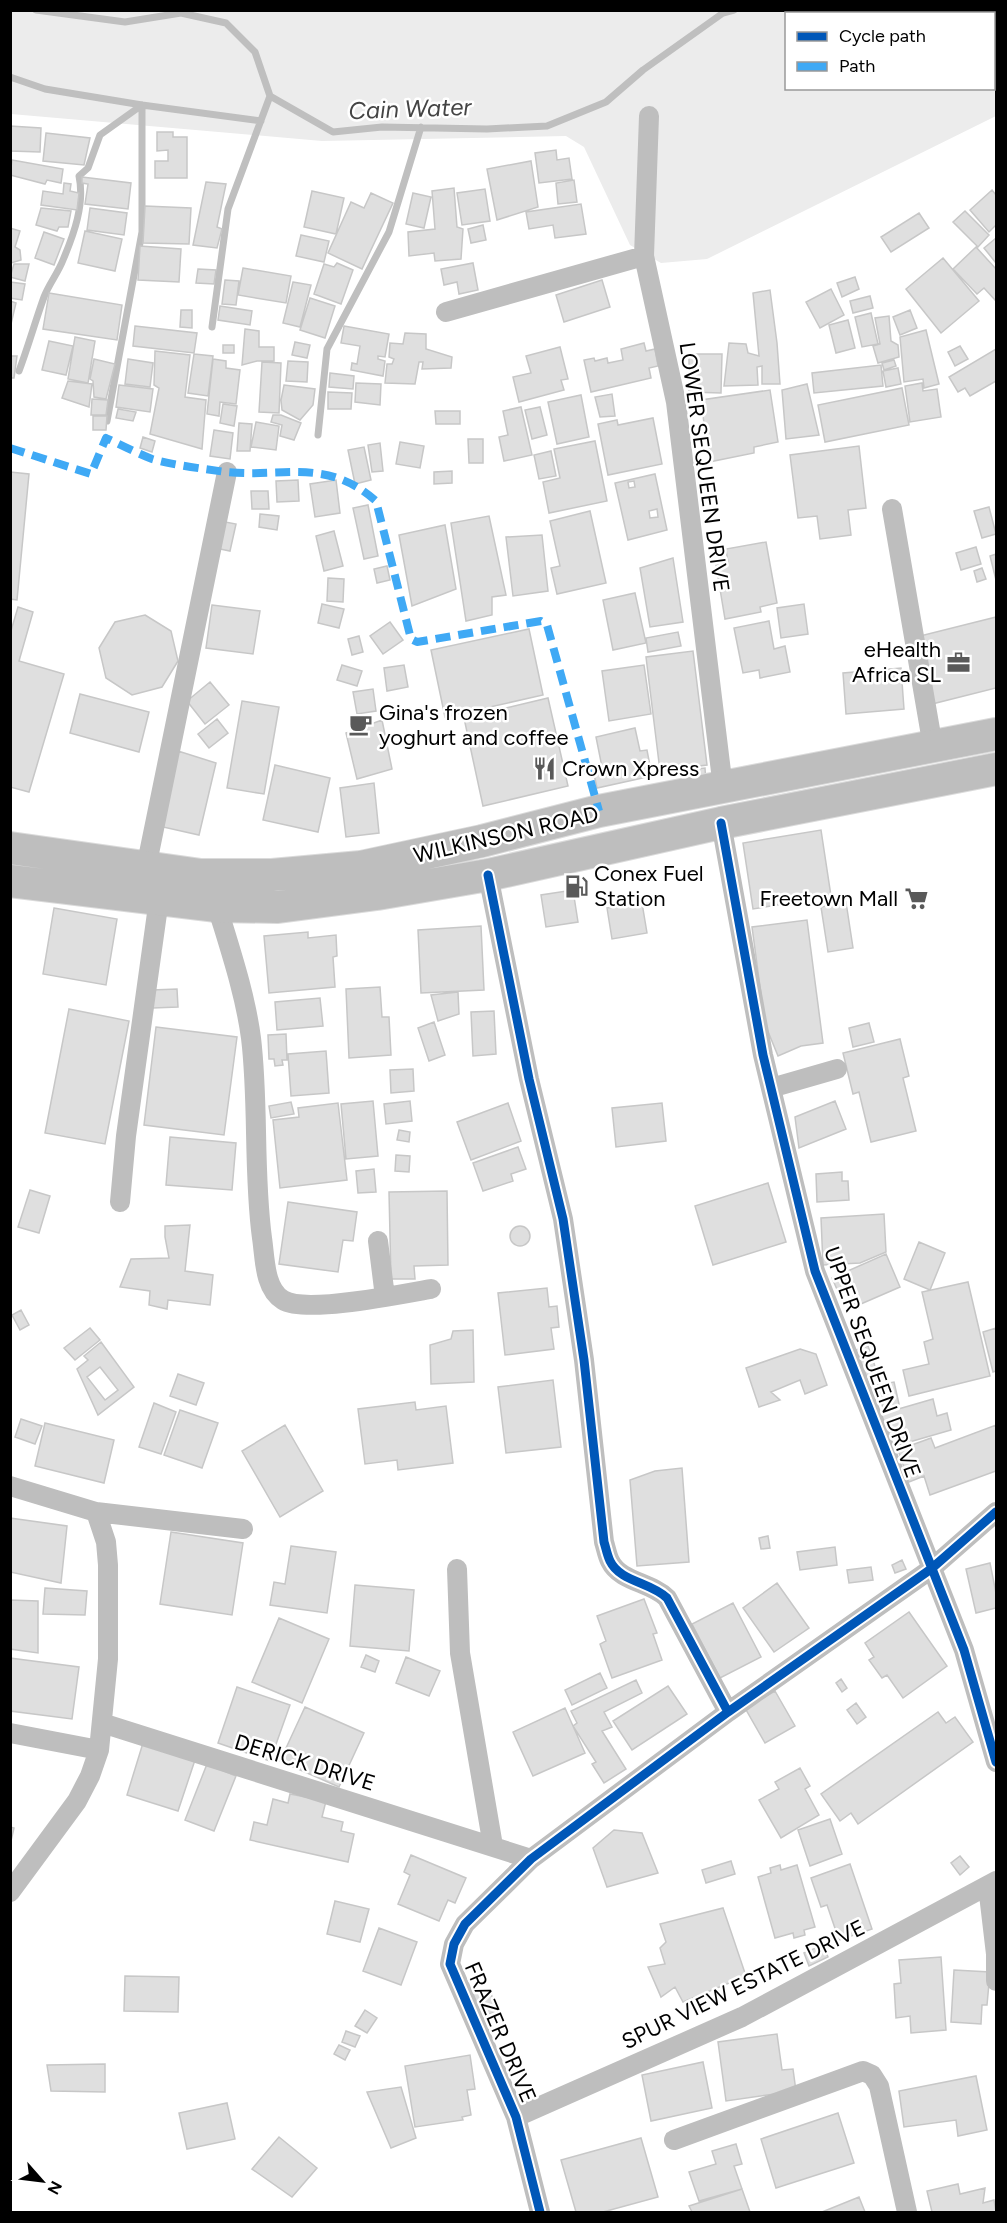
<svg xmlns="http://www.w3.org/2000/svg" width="1007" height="2223" font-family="Figtree,sans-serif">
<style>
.green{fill:#ececec;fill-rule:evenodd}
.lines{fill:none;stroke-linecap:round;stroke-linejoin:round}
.stream{stroke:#bfbfbf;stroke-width:7}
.building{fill:#dfdfdf;stroke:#c7c7c7;stroke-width:1.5;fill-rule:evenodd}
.primary-casing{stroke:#dbdbdb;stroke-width:34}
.street{stroke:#bebebe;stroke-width:20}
.primary{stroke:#bebebe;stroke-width:32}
.quiet{stroke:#3fa9f5;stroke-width:8;stroke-dasharray:15 8;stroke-linecap:butt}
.cycleway-casing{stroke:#fff;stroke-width:13}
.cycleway{stroke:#0057b8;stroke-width:9}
.labels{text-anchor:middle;stroke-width:5;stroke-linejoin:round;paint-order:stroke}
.street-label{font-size:22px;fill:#000;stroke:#fff}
.poi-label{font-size:22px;fill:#000;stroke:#fff;text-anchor:start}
.water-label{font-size:24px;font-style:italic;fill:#444;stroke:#fff}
</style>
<rect width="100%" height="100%" fill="#fff"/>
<path class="green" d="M10 11H996V116L707 259 661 263 630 245 584 147 566 136 322 141 11 114ZM786 14H994V88H786Z"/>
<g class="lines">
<path class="stream" d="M36 10 125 22 181 13 226 23 255 52 270 96 333 132 382 127 487 129 547 126 606 102 643 70 723 13 734 10
M936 10 943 14
M994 33 996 32
M10 77 45 89 142 105
M212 327 228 209 270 96
M19 371C28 347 35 322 44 297 49 284 58 273 63 260 74 234 85 204 79 176L88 168 100 135 142 105
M107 421 142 232V105L261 121
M318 435 327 349 389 232 421 127"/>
</g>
<path class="building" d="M10 126 41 128 40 152 10 151Z
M157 132H173V137H187V178H155V161H168V150L157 151Z
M46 133 90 138 84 165 43 161Z
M556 150 557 160 569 158 572 179 539 183 535 153Z
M12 160 63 169 61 183 47 180 45 184 10 175Z
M531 161 538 207 497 220 487 169Z
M82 177 131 183 128 209 85 204 88 184 82 183Z
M574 180 577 202 558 204 556 183Z
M206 182 226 184 217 227 222 229 217 248 193 245Z
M64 183 71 184 70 191 79 193 77 210 41 205 43 191 63 194Z
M454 188 457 227 463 229 461 259 435 261 434 253 409 256 408 232 435 229 432 191Z
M485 189 490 221 462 225 457 193Z
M992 190 996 195V225L989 232 970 210Z
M312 191 344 198 336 234 304 227Z
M371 193 393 203 362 269 328 253 351 202 364 208Z
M413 193 431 197 424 228 406 224Z
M581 204 586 234 555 238 553 225 529 229 526 212Z
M145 206 191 208 189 244 143 243Z
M41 208 71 211 68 227H59L57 231 36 225Z
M90 208 127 213 124 235 87 230Z
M965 211 989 235 978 247 953 222Z
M919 213 929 228 891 252 881 237Z
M483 225 486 240 471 243 468 229Z
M10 228 20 231 15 247 20 250 21 260 11 263Z
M85 231 122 239 115 271 78 263Z
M44 232 64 239 54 265 35 258Z
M301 235 329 241 324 262 296 256Z
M996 238V263L984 248Z
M140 246 181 249 179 282 138 280Z
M976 247 996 269V301L984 288 977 294 953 269Z
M943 258 979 301 941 333 906 289Z
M337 263 353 270 341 304 314 294 324 264 334 267Z
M473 263 478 290 459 294 457 282 444 285 441 269Z
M14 264H29L25 281 10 277Z
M243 268 291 276 286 303 238 295Z
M198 269 216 270 214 284 196 283Z
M855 277 859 289 842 297 837 283Z
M225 280 239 281 236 305 222 304Z
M602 280 610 307 564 322 556 295Z
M10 282 25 284 22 300 10 298Z
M293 282 311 285 300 327 283 323Z
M831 289 844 315 820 328 806 302Z
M770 290 777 343 780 384H762V366L757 367 758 385 724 386 729 343 746 344 748 353 759 356 753 293Z
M49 293 122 305 117 340 43 329Z
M870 296 873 308 853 313 850 301Z
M310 298 335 306 325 338 300 330Z
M10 301 16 303 11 324H10Z
M220 306 252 311 250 325 218 320Z
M181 310H192V328L180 327Z
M910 310 917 328 900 335 893 317Z
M871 313 878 344 862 347 855 317Z
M889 316 891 341 898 345 899 357 878 363 873 346 880 344 875 318Z
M848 320 855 348 836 353 829 325Z
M135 326 197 333 194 353 133 346Z
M344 326 389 334 385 357 378 356V359L385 361 383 376 351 370 352 363 357 364 360 346 341 343Z
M245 329 259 331V347H274V361H257L242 365Z
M926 330 939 384 924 388 923 379 904 382 900 337Z
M405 333 426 334V349L452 357 451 368 422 369 423 362H419L415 384 385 383 387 364H392L394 359 389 357 390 343 403 344Z
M75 337 95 341 88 383 68 379Z
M49 341 73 346 66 375 42 370Z
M295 342 310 345 307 358 292 355Z
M644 343 646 351 655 349 658 366 649 368 651 378 591 392 584 360 594 358 595 361 607 358 608 363 623 360 621 349Z
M223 345H234V353H223Z
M960 346 968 359 955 366 948 352Z
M560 347 568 379 561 380 564 390 519 402 513 377 531 373 526 356Z
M996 349V381L970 396 965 388 958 392 949 377Z
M155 351 190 355 185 397 206 400 202 449 150 434 159 388 154 385Z
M194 354 213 356 208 396 188 393Z
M689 354H722L721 393 689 392Z
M10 356H17L14 378H10Z
M94 359 115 364 106 399 94 397 93 381 90 379Z
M128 359 153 363 150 387 125 384Z
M213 359 226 361V368L240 370 236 404 220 402 219 416 207 414Z
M894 360 896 366 884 370 882 363Z
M288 361 308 362 307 382 286 381Z
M262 362 281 363 279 413 259 412Z
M881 365 883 386 814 393 812 373Z
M898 368 901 384 886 387 883 371Z
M330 373 354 376 353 389 329 387Z
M68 381 92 384 89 407 62 398Z
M356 383 381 384 380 405 355 402Z
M922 383 923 391 937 389 941 417 910 422 905 386Z
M807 384 819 435 786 439 782 390Z
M119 385 153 389 150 412 116 407Z
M284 385 315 389 313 405 300 420 282 410 281 400Z
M902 388 909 425 825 442 818 405Z
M770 390 778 442 754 447V453L709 462 701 400Z
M328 392 352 393 351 409H328Z
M612 394 615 416 600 417 595 397Z
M581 395 589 437 557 444 548 402Z
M92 399 108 400 106 415H91Z
M223 404 237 406 234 426 220 423Z
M521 407 532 455 504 461 499 437 508 435 503 411Z
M540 407 547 435 532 439 525 410Z
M118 409 136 412 133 421 116 418Z
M435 411H460V424H436Z
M273 415H281L301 423 294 440 280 436 282 425 271 422Z
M93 416H107L106 430H93Z
M653 418 662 464 608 475 598 424 617 420 618 425Z
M256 422 279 426 276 450 251 447Z
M239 423 252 424 250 451H237Z
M214 430 233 433 230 459 210 456Z
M143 437 155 441 152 452 140 448Z
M468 439H483V463H469Z
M595 441 607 501 549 513 543 482 560 478 554 449Z
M400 442 424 446 420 468 396 464Z
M380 443 383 471 372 472 368 445Z
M859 446 866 508 848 510 851 535 820 539 817 516 798 518 790 455Z
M364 447 371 480 355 484 348 450Z
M551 451 556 476 539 479 534 455Z
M452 471V483L434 484V472Z
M10 472 29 474 17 600 10 599Z
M655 474 667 530 628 540 615 483ZM634 481 635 487 629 488 628 482ZM657 509 658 517 650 518 649 511Z
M298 480 299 501 277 502 276 481Z
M336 480 340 513 315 517 310 484Z
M251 491H268L269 509H252Z
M368 505 378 556 364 559 353 508Z
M989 507 996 534 982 538 974 511Z
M590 511 606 583 557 594 551 568 560 566 550 521Z
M260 514 279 516 277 530 259 527Z
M489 516 506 595 492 597V615L466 621 451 523Z
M220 521 236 524 230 551 215 548Z
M445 525 456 589 412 606 399 535Z
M334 531 343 566 324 571 316 536Z
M542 535 548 591 513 596 506 537Z
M766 542 777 603 760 607 761 612 725 619 716 565 728 563 726 549Z
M976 547 981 564 961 570 956 553Z
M996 554V580L990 556Z
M673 558 683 622 650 627 640 568Z
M387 566 390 580 377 583 374 569Z
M982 568 986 579 977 582 974 571Z
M328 578 344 579 343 602 327 601Z
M635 593 646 643 613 650 603 600Z
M322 604 344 609 339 628 318 623Z
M804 604 808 634 781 638 777 608Z
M212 605 260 611 253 654 206 648Z
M18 607 33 612 19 661 64 674 29 792 10 787V634Z
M145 615 171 631 178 661 162 687 132 695 106 678 99 648 115 622Z
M996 617V688L932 704 916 637Z
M769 621 774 649 785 646 790 672 760 678 759 670 743 673 734 628Z
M390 622 403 640 383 654 370 636Z
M529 629 543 695 445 717 431 650Z
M678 632 681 646 648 652 646 638Z
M359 636 363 652 352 655 348 639Z
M693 651 707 765 660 771 646 657Z
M342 665 362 671 357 686 337 680Z
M404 665 408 687 387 691 384 668Z
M644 665 651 714 609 721 602 671Z
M901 668 904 709 846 714 843 673Z
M210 682 229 705 205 724 187 701Z
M373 689 376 711 357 714 353 692Z
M80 694 149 712 139 752 70 733Z
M548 698 568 786 483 806 464 718Z
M242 701 279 707 264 794 227 788Z
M217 719 228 733 209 748 198 734Z
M382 720 392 769 357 779 346 733Z
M635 728 640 751 647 750 652 776 597 788 593 769 602 767 596 737Z
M178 751 216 763 199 835 163 827Z
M275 765 330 778 318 832 263 820Z
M705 768 706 783 689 785 688 770Z
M374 783 379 833 346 837 340 788Z
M821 830 831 896 753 909 743 843Z
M573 890 578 922 546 927 541 895Z
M846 902 853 948 828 952 821 907Z
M642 903 647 933 612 939 607 908Z
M54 908 117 919 106 985 43 974Z
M807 920 823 1043 801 1046 778 1056 765 1024 752 927Z
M481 926 484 990 421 993 418 930Z
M308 932V938L336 935 337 956 333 957 335 987 269 993 264 936Z
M380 987 382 1017H389L391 1055 349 1058 346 989Z
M177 989 178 1007 153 1008 152 990Z
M458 992 459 1014 438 1021 431 995Z
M320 998 323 1026 277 1030 275 1002Z
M69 1009 129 1021 105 1144 45 1133Z
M494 1011 496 1054 473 1056 471 1012Z
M434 1022 445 1055 429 1061 418 1028Z
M869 1023 874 1042 853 1047 849 1028Z
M156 1027 237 1037 224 1135 144 1125Z
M286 1034 287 1060H282L283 1065 275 1066 274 1059H269L268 1035Z
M900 1039 909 1076 903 1078 916 1131 871 1142 859 1092 853 1094 843 1053Z
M326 1051 329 1093 291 1096 288 1054Z
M413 1069 414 1091 391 1093 390 1070Z
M373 1101 378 1156 346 1159 341 1104Z
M410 1101 412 1121 386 1124 384 1104Z
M835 1101 846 1129 799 1148 795 1117Z
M291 1102 294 1114 271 1118 269 1106Z
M338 1103 347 1180 280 1188 273 1120 299 1117 298 1108Z
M508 1103 521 1141 471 1160 457 1122Z
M662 1103 666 1141 616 1147 612 1108Z
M399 1130 410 1132 409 1142 397 1140Z
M170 1137 236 1143 232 1190 166 1185Z
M518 1147 526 1169 511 1174 513 1181 483 1191 473 1163Z
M396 1155 410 1156 409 1172 395 1171Z
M374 1169 376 1192 358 1193 356 1171Z
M842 1172V1181H848L849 1200 817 1202 816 1174Z
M768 1183 786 1242 713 1265 695 1206Z
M30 1190 50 1196 39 1233 18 1227Z
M447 1191 448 1265 414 1266 415 1279H391L389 1192Z
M288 1202 357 1212 353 1241 343 1240 338 1272 279 1264Z
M884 1214 886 1252 860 1263 823 1265 821 1218Z
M190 1225 185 1271 213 1275 210 1305 168 1300 167 1309 149 1305 150 1291 120 1287 131 1259 169 1258 165 1237V1226Z
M510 1236a10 10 0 1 1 20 0a10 10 0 1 1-20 0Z
M919 1242 945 1253 930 1290 904 1279Z
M886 1254 900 1287 854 1307 848 1290 839 1294 832 1278Z
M968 1282 990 1376 909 1396 903 1370 929 1364 924 1342 933 1339 922 1292Z
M547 1288 549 1307 557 1306 559 1327 551 1328 554 1349 505 1355 498 1293Z
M21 1310 29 1325 20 1330 12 1315Z
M90 1328 100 1340 75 1360 64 1348Z
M996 1328V1371L993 1372 983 1332Z
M473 1330 474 1382 431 1384 430 1345 451 1339 453 1331Z
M101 1342 134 1387 98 1415 77 1369 88 1360 84 1356ZM100 1367 118 1390 105 1400 87 1377Z
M868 1346 877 1372 866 1376 856 1350Z
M800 1349 816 1354 827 1385 805 1394 800 1380 771 1392 780 1400 759 1407 746 1368Z
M178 1374 204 1383 196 1405 170 1396Z
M553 1380 561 1447 506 1453 498 1387Z
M894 1382 899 1404 883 1408 877 1385Z
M933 1399 937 1416 947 1413 951 1430 899 1445 896 1431 886 1433 881 1414Z
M415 1402 416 1410 446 1406 453 1463 398 1470 397 1460 365 1464 358 1409Z
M154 1403 176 1412 161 1454 139 1447Z
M180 1410 218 1423 202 1468 164 1455Z
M21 1419 42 1426 35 1444 15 1437Z
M45 1423 114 1440 104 1483 35 1466Z
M285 1425 323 1491 280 1517 242 1451Z
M996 1425V1471L930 1495 924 1476 909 1482 898 1450 931 1438 935 1448Z
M682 1468 689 1562 637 1566 630 1480 655 1471Z
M10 1518 67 1526 61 1583 10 1572Z
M171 1532 243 1543 232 1615 160 1604Z
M768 1536 770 1548 761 1549 759 1538Z
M291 1546 336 1552 327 1613 270 1605 274 1582 285 1584Z
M835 1547 837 1565 800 1570 797 1552Z
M902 1560 906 1569 895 1573 892 1565Z
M990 1563 996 1593V1608L976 1613 966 1569Z
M871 1567 873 1580 849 1583 847 1570Z
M777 1583 809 1628 774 1652 743 1608Z
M355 1585 414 1590 409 1651 350 1646Z
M45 1588 87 1591 85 1615 43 1614Z
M644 1599 657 1633 653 1634 662 1660 612 1678 600 1644 606 1641 597 1616Z
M10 1600 38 1601V1653L10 1649Z
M733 1603 761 1657 720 1678 692 1624Z
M909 1612 947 1666 903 1698 887 1675 882 1678 869 1660 874 1657 865 1643Z
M279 1618 329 1639 302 1703 252 1682Z
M366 1655 379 1661 375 1672 361 1667Z
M406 1657 440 1671 429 1696 396 1683Z
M10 1658 79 1667 72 1719 10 1711Z
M600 1673 607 1688 572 1705 565 1690Z
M841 1679 847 1688 842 1692 836 1683Z
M636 1680 642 1693 604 1712 612 1727 602 1731 626 1769 604 1783 592 1764 596 1762 573 1726 577 1723 571 1711Z
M668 1686 687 1714 632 1750 613 1721Z
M237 1687 290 1705 270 1761 218 1743Z
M775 1691 795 1726 765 1743 745 1708Z
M856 1703 866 1717 857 1724 847 1710Z
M305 1707 364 1733 339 1787 280 1761Z
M565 1708 585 1753 533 1776 513 1732Z
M938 1712 946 1723 955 1717 973 1742 858 1824 851 1813 840 1821 821 1794Z
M143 1743 195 1760 178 1811 127 1795Z
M207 1764 236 1776 214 1831 185 1820Z
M800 1768 810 1786 805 1789 819 1815 781 1838 759 1800 779 1789 775 1782Z
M290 1794 326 1801 322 1817 343 1822 341 1831 354 1834 348 1862 250 1840 254 1822 267 1825 273 1799 288 1803Z
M830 1819 842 1854 810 1866 798 1830Z
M10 1827 14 1828 10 1845Z
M614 1830 642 1833 658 1873 607 1887 593 1848Z
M411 1855 466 1878 455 1903 448 1900 439 1921 398 1904 410 1875 404 1872Z
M960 1856 969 1867 960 1875 951 1863Z
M731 1861 735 1874 706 1883 702 1870Z
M850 1864 872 1929 839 1940 827 1905 821 1907 811 1878Z
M780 1865 781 1870 797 1865 815 1927 804 1930 805 1935 794 1938 793 1933 775 1938 758 1877 771 1873 770 1868Z
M335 1901 369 1909 360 1942 327 1934Z
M723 1908 746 1976 683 2002 675 1987 661 1997 648 1967 665 1964 660 1948 666 1942 660 1924Z
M379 1928 417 1942 401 1985 363 1971Z
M823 1945 828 1957 809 1966 804 1953Z
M941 1957 946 2030 911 2033 910 2016 896 2018 894 1984 901 1983 899 1960Z
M954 1970 990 1972 987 2005H982L981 2024 951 2022Z
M125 1976 179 1977 178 2012 124 2011Z
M490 1989 496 2012 477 2017 471 1994Z
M365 2010 377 2018 367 2033 355 2026Z
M346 2031 360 2036 355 2047 342 2042Z
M777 2034 782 2070 793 2069 796 2091 726 2101 718 2042Z
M339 2045 350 2050 345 2060 334 2054Z
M470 2055 475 2089 467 2090 471 2115 462 2117 463 2120 415 2127 405 2066Z
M703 2062 712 2108 651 2121 642 2075Z
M105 2064V2092L51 2091 47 2065Z
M976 2076 987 2130 958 2136 956 2120 904 2127 899 2091Z
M401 2087 416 2138 391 2148 367 2092Z
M227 2103 235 2139 187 2149 179 2113Z
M838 2113 854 2163 776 2188 761 2139Z
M279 2137 317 2168 292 2197 252 2169Z
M641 2138 658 2197 603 2212H576L561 2160Z
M736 2144 742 2164 734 2166 742 2189 699 2201 689 2172 716 2164 712 2151Z
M958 2184 960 2194 985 2188 983 2203 994 2200 996 2212H932L927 2191Z
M742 2189 750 2212H692L689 2206Z
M859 2197 865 2212H822Z"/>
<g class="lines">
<defs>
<path id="primary" d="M10 848 201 875H272L361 867 482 841 599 811 996 734
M10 881 217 906 278 907 377 894 488 875 721 823 996 769"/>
</defs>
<use href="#primary" class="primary-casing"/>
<path class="street" d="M649 116 644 256 676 402 723 788
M446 312 644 256
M892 509 933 747
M721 823 763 1055 815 1271 964 1650 996 1762
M146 868 227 472
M488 875 529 1079 563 1219 584 1360 604 1542C606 1548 607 1555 610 1561 620 1582 651 1582 667 1598L728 1712
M217 906C230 949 245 993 251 1038 259 1104 253 1171 262 1238 265 1257 264 1289 283 1300 306 1314 402 1294 431 1289
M771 1088 837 1069
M120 1202 126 1136 159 899
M378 1241 385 1297
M10 1486 96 1512 106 1542 108 1565V1659L99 1750 90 1776 77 1801 10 1892
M96 1512 243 1529
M457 1569 460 1653 493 1846
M102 1723 531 1859
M10 1733 99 1750
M988 1886 996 1954V1981
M516 2117 742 2017 996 1881
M674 2140 863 2071 872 2075 879 2086 907 2212
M540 2212 516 2117 450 1964 454 1944 465 1924 531 1859 728 1712 931 1569 996 1512"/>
<use href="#primary" class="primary"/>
<path class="quiet" d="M10 448 91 474 106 438C121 445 137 453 152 459 172 465 205 469 226 472 284 478 326 457 376 501L411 639 417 642 541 621 547 625 599 811"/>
<defs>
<path id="cycleway" d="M721 823 763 1055 815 1271 964 1650 996 1762
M488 875 529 1079 563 1219 584 1360 604 1542C606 1548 607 1555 610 1561 620 1582 651 1582 667 1598L728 1712
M540 2212 516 2117 450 1964 454 1944 465 1924 531 1859 728 1712 931 1569 996 1512"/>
</defs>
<use href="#cycleway" class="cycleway-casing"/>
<use href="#cycleway" class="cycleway"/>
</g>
<defs>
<symbol id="office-bare" viewBox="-9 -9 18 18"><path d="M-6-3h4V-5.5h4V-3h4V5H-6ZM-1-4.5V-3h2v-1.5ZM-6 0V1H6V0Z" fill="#595959" stroke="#fff" stroke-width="2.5" paint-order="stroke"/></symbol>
<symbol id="cafe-bare" viewBox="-9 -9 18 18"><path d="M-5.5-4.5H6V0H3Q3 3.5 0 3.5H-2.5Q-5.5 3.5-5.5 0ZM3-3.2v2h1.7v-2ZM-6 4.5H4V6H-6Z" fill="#595959" stroke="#fff" stroke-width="2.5" paint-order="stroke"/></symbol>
<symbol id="restaurant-bare" viewBox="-9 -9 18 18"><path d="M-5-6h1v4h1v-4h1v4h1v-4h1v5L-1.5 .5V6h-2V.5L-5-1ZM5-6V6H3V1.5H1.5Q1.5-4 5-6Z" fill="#595959" stroke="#fff" stroke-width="2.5" paint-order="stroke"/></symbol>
<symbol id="fuel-bare" viewBox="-9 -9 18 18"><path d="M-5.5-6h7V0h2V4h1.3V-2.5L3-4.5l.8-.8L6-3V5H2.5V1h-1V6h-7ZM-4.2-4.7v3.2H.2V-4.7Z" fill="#595959" stroke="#fff" stroke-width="2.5" paint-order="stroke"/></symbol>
<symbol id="supermarket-bare" viewBox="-9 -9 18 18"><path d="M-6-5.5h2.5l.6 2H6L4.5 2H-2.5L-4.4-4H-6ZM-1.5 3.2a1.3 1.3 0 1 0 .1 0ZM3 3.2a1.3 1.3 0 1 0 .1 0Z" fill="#595959" stroke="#fff" stroke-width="2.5" paint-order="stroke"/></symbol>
</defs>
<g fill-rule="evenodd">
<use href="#office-bare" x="942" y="646" width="33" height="33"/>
<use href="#cafe-bare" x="344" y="708" width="33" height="33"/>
<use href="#restaurant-bare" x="528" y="752" width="33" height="33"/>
<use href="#fuel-bare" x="560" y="870" width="33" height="33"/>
<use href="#supermarket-bare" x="900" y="882" width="33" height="33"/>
</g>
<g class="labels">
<g class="street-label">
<text transform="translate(705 467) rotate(82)" y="8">LOWER SEQUEEN DRIVE</text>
<text transform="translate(506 834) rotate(-13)" y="8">WILKINSON ROAD</text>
<text transform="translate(873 1362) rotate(70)" y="8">UPPER SEQUEEN DRIVE</text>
<text transform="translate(305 1762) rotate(17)" y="8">DERICK DRIVE</text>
<text transform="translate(743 1984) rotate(-26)" y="8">SPUR VIEW ESTATE DRIVE</text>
<text transform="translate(501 2032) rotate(67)" y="8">FRAZER DRIVE</text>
</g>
<g class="poi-label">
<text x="941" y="657" text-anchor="end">eHealth<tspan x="941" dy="25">Africa SL</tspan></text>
<text x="379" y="720">Gina's frozen<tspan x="379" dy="25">yoghurt and coffee</tspan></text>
<text x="562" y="776">Crown Xpress</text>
<text x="594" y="881">Conex Fuel<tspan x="594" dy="25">Station</tspan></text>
<text x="898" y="906" text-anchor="end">Freetown Mall</text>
</g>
<g class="water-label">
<text transform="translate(410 109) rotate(-2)" y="8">Cain Water</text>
</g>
</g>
<rect width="1007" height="2223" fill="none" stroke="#000000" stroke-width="24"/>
<rect x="785" y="12" width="210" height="78" fill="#ffffff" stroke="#999999" stroke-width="1.5"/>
<rect x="797" y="32" width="30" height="9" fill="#0057b8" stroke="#999999" stroke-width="1.5"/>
<text x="839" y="42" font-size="18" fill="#000000">Cycle path</text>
<rect x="797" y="62" width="30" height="9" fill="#3fa9f5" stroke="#999999" stroke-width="1.5"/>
<text x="839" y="72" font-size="18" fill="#000000">Path</text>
<g transform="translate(42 2181) rotate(118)" stroke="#ffffff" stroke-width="4.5" paint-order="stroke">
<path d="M0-4.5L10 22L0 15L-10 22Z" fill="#000000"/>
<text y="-9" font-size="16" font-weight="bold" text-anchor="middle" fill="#000000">N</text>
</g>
</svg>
